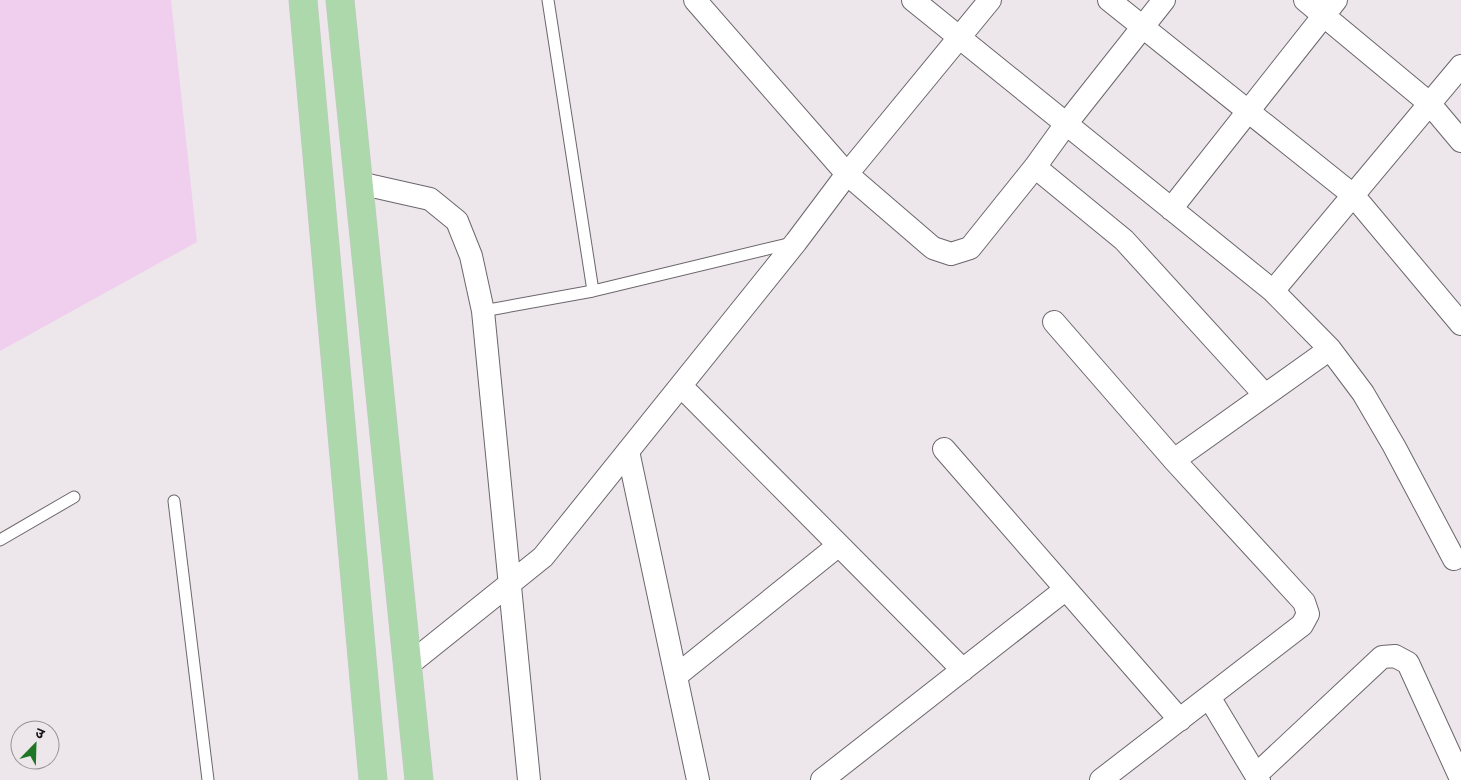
<svg xmlns="http://www.w3.org/2000/svg" width="1461" height="780" font-family="'Varela Round','Noto Sans Devanagari',sans-serif">
<style>
.green{fill:#f0cfee}
.lines{fill:none;stroke-linecap:round;stroke-linejoin:round}
.service-casing{stroke:#6b666b;stroke-width:13}
.minor-casing{stroke:#6b666b;stroke-width:24}
.primary-casing{stroke:#c7c7c7;stroke-width:29}
.service{stroke:#fff;stroke-width:11}
.minor{stroke:#fff;stroke-width:22}
.primary{stroke:#acd8ab;stroke-width:28}
</style>
<rect width="100%" height="100%" fill="#ede7ec"/>
<path class="green" d="M0 0H171L197 242 0 351Z"/>
<g class="lines">
<defs>
<path id="service" d="M548 0 593 291
M483 311 593 291 792 243
M174 501 208 780
M0 540 74 497"/>
<path id="minor" d="M695 0 847 174 933 248 951 254 970 248 1035 167 1066 124 1164 0
M913 0 1273 291 1330 349 1363 393 1394 446 1454 559
M1109 0 1353 195 1461 324
M1305 0 1429 103 1461 141
M1035 167 1124 240 1265 395
M359 183 430 199 457 221 471 256 483 311 529 780
M1171 209 1336 0
M1273 291 1461 66
M1054 322 1174 460 1304 602 1308 614 1302 625 1101 780
M681 386 963 670
M944 449 1180 720
M628 451 698 780
M1174 460 1330 349
M407 666 543 557 796 242 847 174 990 0
M676 676 839 545
M1209 697 1259 780
M1256 775 1382 657 1395 656 1408 663 1461 779
M822 780 1066 589"/>
<path id="primary" d="M303 0 373 780
M340 0 419 780"/>
</defs>
<use href="#service" class="service-casing"/>
<use href="#minor" class="minor-casing"/>
<use href="#primary" class="primary-casing"/>
<use href="#service" class="service"/>
<use href="#minor" class="minor"/>
<use href="#primary" class="primary"/>
</g>
<g transform="translate(35 745) rotate(23)"><circle r="24" fill="#ede7ec" stroke="#979396"/>
<path d="M0-4L9 19L0 12L-9 19Z" fill="#1f7725"/>
<text y="-8" font-size="14" font-weight="bold" text-anchor="middle" fill="#161416">उ</text>
</g>
</svg>
